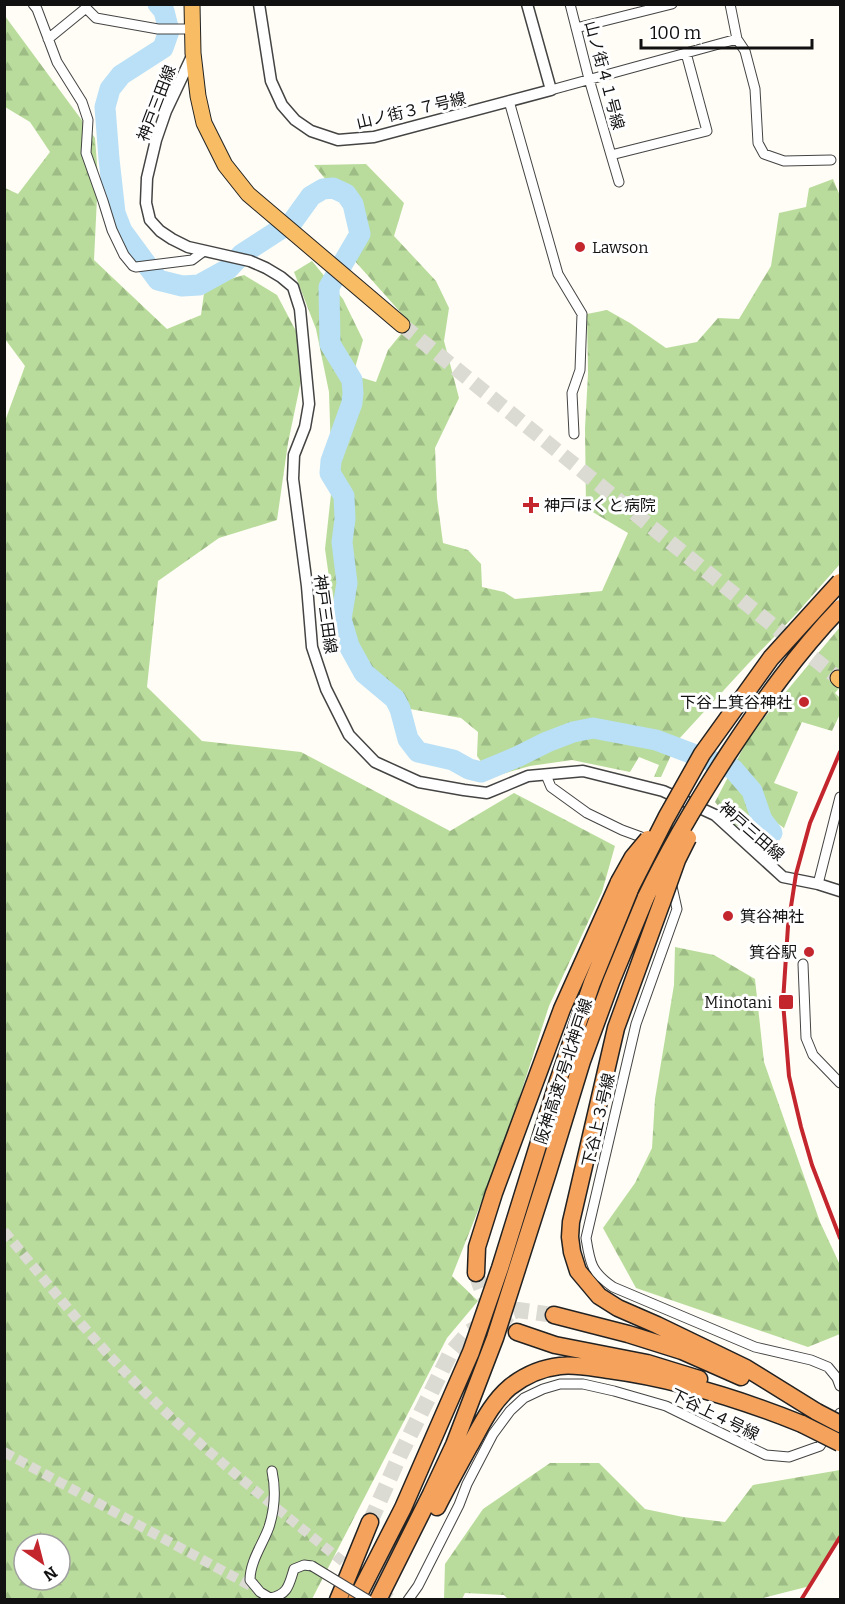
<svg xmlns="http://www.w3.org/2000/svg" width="845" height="1604" font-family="Bitter,'Noto Sans JP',serif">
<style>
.forest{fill:url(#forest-firs);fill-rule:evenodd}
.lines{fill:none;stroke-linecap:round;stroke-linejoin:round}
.river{stroke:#b9e0f7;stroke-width:21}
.tertiary-tunnel{stroke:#dbdad3;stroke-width:10;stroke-dasharray:10 5;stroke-linecap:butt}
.trunk-tunnel{stroke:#dbdad3;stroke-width:15;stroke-dasharray:15 8;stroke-linecap:butt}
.motorway-tunnel{stroke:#dbdad3;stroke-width:16;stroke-dasharray:16 8;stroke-linecap:butt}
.minor-casing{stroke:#444;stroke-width:11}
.tertiary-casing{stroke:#444;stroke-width:13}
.trunk-casing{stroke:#222;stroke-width:17}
.motorway-casing{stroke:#222;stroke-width:19}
.minor{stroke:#fff;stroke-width:9}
.tertiary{stroke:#fff;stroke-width:10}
.trunk{stroke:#f7bc64;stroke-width:15}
.motorway{stroke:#f5a25d;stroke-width:16}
.rail{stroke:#c4262e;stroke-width:4}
.minor-bridge-casing{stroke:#444;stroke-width:11;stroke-linecap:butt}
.motorway-bridge-casing{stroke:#222;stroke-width:19;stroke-linecap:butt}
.minor-bridge{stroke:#fff;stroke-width:9}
.motorway-bridge{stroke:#f5a25d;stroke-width:16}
.poi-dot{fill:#c4262e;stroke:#fff;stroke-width:2}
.labels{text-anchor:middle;stroke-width:6;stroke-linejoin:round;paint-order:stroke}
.street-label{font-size:16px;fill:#111;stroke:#fff}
.poi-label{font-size:16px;fill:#111;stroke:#fff;text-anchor:start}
</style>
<defs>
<pattern id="forest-firs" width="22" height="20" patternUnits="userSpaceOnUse" patternTransform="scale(1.5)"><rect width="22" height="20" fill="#b9dc9c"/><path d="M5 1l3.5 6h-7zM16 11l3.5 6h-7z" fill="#9ebc85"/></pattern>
</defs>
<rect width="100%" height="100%" fill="#fffdf5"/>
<path class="forest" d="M5 16 95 138 98 177 94 260 167 329 201 315 205 286 244 275 277 295 307 352 288 443 277 520 219 538 158 581 147 687 202 741 301 752 450 831 514 793 615 846 602 892 549 1006 504 1145 452 1276 478 1301 447 1338 312 1599H5L4 424 25 366 5 339V188L18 194 50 152 30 122 5 107ZM24 1544H60V1580H24Z
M366 164 404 203 394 236 436 281 449 308 444 341 459 398 435 448 437 498 443 543 468 550 481 564 482 587 504 592 515 599 602 591 628 533 586 508 585 428 588 374 587 314 607 310 630 323 666 348 697 342 718 318 739 319 771 266 779 213 806 207 809 188 833 179 840 196V564L797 613 747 665 678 740 661 777H654L659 765 639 757 630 772 572 760 530 766 492 777 477 756 478 732 461 718 410 709 372 672 335 620 325 549 332 485 329 392 316 329 294 272 312 261 343 299 363 340 353 375 376 382 388 350 410 323 345 250 363 226 314 165Z
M840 627V687L835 693 840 698V714L832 731 802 722 774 783 798 792 784 828 752 805 749 831 733 824 715 802 750 735Z
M675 947 714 955 755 979 764 1062 820 1222 840 1265V1334L808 1347 636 1288 603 1228 635 1183 652 1148 655 1099 674 985Z
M550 1463H599L645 1509 683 1517 725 1522 753 1485 840 1470V1534L810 1586 755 1600H509L504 1595 465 1593 462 1599H444L445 1564 483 1509Z"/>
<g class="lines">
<path class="river" d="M158 4 164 11 169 31 163 48 121 75 110 89 105 107 109 159 115 213 122 231 158 280 182 286 199 285 228 269 242 254 293 221 311 196 323 189 333 188 346 194 353 204 360 234 329 287 330 344 352 380 353 393 352 403 331 461 330 473 344 496 345 519 342 542 347 583 341 619 349 646 364 673 395 699 400 709 408 739 418 752 453 760 469 769 481 772 519 756 547 742 573 732 593 728 656 740 733 769 752 791 762 820 772 833"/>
<path class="tertiary-tunnel" d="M4 1231C39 1273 73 1316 110 1356 168 1419 234 1474 300 1527 331 1552 361 1577 394 1600
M4 1452 260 1591"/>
<path class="trunk-tunnel" d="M402 325 838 678"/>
<path class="motorway-tunnel" d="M476 1273C485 1301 492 1315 517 1332
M370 1522 400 1455 450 1354 469 1332 492 1319 518 1310 554 1315"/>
<defs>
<path id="minor" d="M33 4 37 9 57 62 82 102 88 120 86 153 103 201 112 230 124 255 133 266 136 267 192 260 204 251
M570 4 589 79 611 155 707 131 686 53
M576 28 672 4
M48 39 86 8 96 18 158 29H193
M737 39 745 51 755 89 758 143 764 154 784 161 831 160
M551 90 737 39 730 4
M509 101 558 274 582 314 580 370 572 393 574 434
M611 155 619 182
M546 775 551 787 587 813 622 830 663 845 665 857
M671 882 677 909 636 1024 586 1238C590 1263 591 1272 613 1287L755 1347 811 1360 828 1367 837 1378 840 1386
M818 884 840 797
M803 964 806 1038 813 1055 840 1083
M840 1413 831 1428 840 1433
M272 1471C276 1490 275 1508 269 1527 263 1544 250 1561 250 1580L260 1592 270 1598C288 1595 289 1585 294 1569L304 1565 312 1566
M408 1600 418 1586 459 1505 467 1484 493 1434 510 1411 524 1398 543 1389 560 1384H583L614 1391 666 1406 766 1455 789 1457 820 1446 831 1428"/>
<path id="tertiary" d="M259 4 271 81 282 105 295 120 311 131 338 140 374 137 551 90 527 4
M193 54 166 111 156 140 147 178 146 203 150 220 160 231 172 239 188 247 250 261 266 268 281 277 293 287 300 309 309 404 305 427 294 455 293 479 307 586 312 647 326 689 349 735 375 762 419 782 464 790 487 793 528 776 583 771 663 791 715 815 783 877 818 884 840 891"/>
<path id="trunk" d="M192 4 193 53 198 96 204 123 225 165 248 194 402 325
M838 678 840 680"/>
<path id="motorway" d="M662 902 616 1028 571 1222 570 1237 572 1252 578 1271 599 1296 618 1308 657 1325 746 1368 817 1412
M476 1273 477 1247 494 1193 562 1009 619 882
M554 1315 628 1334 682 1351 741 1377
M517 1332 555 1345 647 1363 699 1379
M437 1507C447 1487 458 1467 469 1447 481 1426 491 1403 510 1387 524 1376 542 1368 560 1366 576 1364 593 1368 609 1370 676 1379 740 1399 802 1424
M338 1600 348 1576 370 1522
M356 1600 403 1508 471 1352 500 1268 558 1081 592 983 631 887
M378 1600 431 1494 454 1445 495 1338 548 1172 582 1061 611 982 646 897"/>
</defs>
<use href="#minor" class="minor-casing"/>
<use href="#tertiary" class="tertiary-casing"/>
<use href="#trunk" class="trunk-casing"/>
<use href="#motorway" class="motorway-casing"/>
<use href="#minor" class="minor"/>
<use href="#tertiary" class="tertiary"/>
<use href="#trunk" class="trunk"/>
<use href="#motorway" class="motorway"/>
<path class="rail" d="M840 752 810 823 796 874 788 926 783 1002 789 1076 801 1127 812 1165 840 1238
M801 1600 840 1537"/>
<defs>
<path id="minor-bridge" d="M312 1566 368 1600"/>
<path id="motorway-bridge" d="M619 882 633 857 648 839
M631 887 666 818 702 754 771 658 840 582
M646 897C670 847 698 800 728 754 763 701 797 653 840 608
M662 902 677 860 688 838
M817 1412 840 1424
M802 1424 840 1443"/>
</defs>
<use href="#minor-bridge" class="minor-bridge-casing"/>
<use href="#motorway-bridge" class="motorway-bridge-casing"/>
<use href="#minor-bridge" class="minor-bridge"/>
<use href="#motorway-bridge" class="motorway-bridge"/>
</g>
<g class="poi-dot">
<circle cx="580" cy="247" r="6"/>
<path d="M528 496h6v6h6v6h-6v6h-6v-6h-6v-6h6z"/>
<circle cx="804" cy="702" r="6"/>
<circle cx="728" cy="916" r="6"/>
<circle cx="809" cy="952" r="6"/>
<rect x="778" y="994" width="16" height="16" rx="3"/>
</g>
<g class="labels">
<g class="street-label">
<text transform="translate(605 75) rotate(75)" y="6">山ノ街４１号線</text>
<text transform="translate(156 103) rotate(-69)" y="6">神戸三田線</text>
<text transform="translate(411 110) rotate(-13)" y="6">山ノ街３７号線</text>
<text transform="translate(326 614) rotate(82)" y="6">神戸三田線</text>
<text transform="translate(752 831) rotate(41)" y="6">神戸三田線</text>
<text transform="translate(563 1071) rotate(-72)" y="6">阪神高速7号北神戸線</text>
<text transform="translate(598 1120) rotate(-77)" y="6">下谷上３号線</text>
<text transform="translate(715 1414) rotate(26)" y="6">下谷上４号線</text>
</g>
<g class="poi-label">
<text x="592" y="253">Lawson</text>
<text x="544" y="511">神戸ほくと病院</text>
<text x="792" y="708" text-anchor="end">下谷上箕谷神社</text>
<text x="740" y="922">箕谷神社</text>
<text x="797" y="958" text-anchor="end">箕谷駅</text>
<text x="772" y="1008" text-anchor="end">Minotani</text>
</g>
</g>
<rect width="845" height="1604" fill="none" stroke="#111111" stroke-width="12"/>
<g transform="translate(42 1562) rotate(145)"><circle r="28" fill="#ffffff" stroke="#a0a0a0" stroke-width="1.5"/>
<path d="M0-4.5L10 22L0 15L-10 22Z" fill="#c4262e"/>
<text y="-9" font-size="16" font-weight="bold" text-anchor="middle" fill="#111111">N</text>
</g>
<path d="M641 39v9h171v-9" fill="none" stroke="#111111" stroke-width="3"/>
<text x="650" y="39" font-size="18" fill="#111111" stroke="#ffffff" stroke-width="4.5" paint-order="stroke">100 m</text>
</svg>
